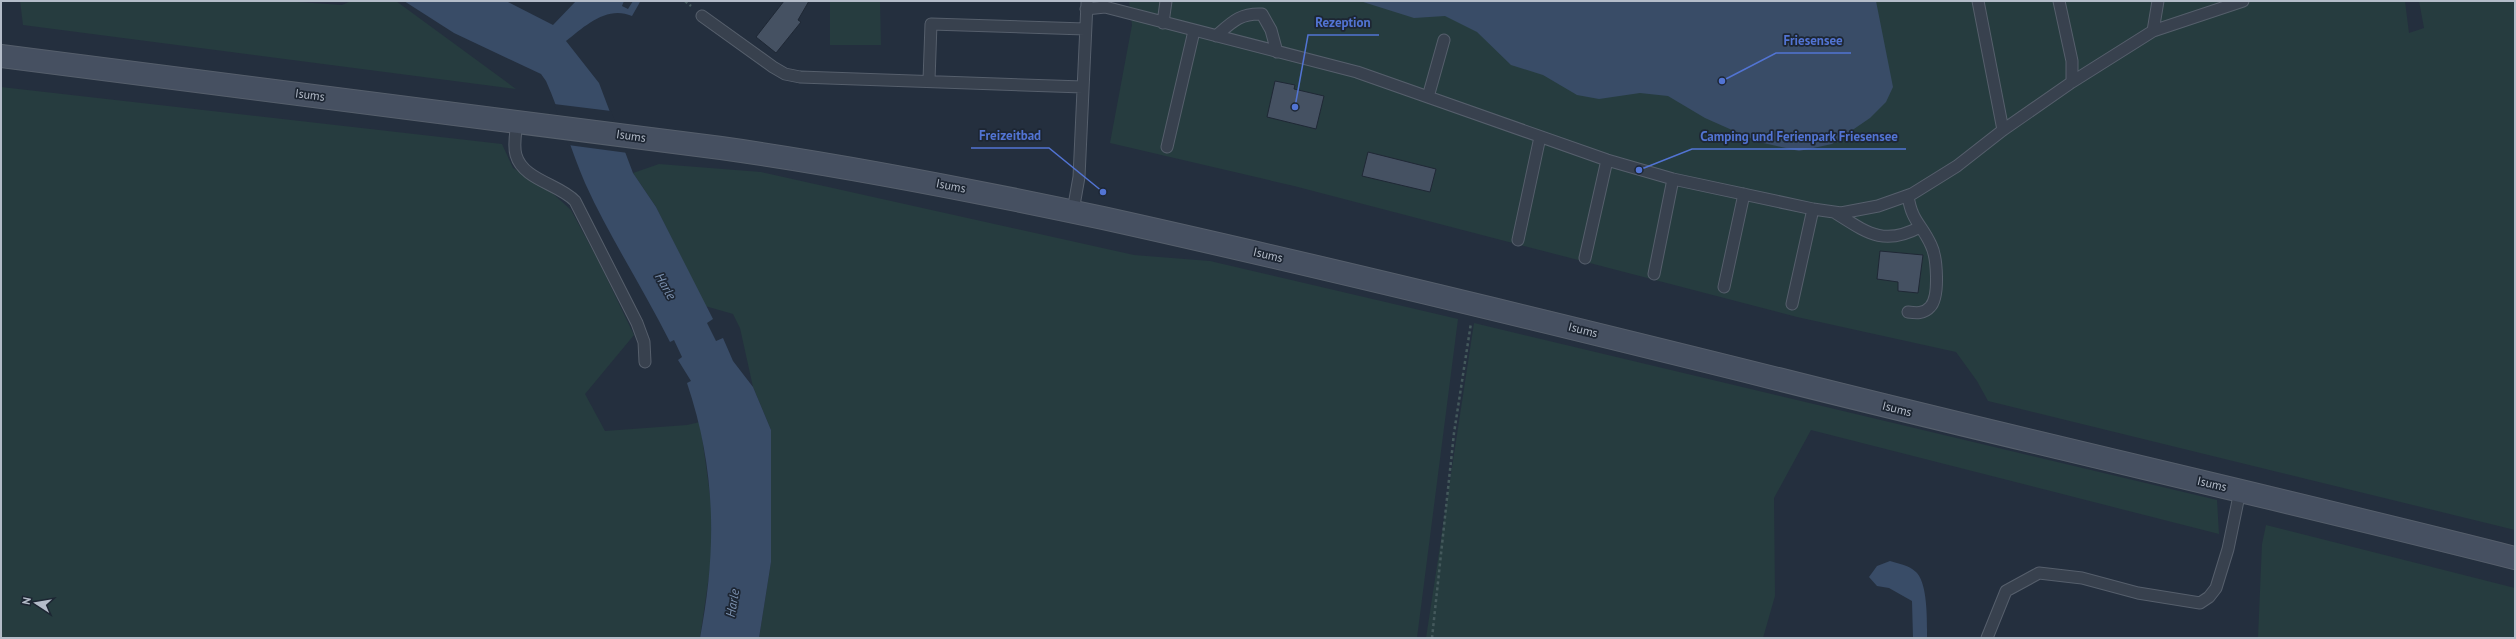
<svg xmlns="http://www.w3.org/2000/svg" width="2516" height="639" font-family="'PT Sans',sans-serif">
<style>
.green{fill:#263c3f}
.water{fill:#394c67}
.pier{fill:#242f3e}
.building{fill:#455162;stroke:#1f2835}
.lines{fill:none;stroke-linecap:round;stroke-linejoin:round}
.lane-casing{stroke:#565f6c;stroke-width:13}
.secondary-casing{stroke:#565f6c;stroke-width:24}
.path{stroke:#44595c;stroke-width:2.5;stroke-dasharray:3 3;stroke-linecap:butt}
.lane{stroke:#38414e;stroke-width:11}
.secondary{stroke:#465061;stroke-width:22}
.labels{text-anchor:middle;stroke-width:3.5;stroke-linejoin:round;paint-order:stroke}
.street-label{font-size:12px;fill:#b4bcc9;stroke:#1d2633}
.water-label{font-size:13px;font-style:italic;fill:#7c92b1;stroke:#1d2633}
.leader{fill:none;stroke:#5274d3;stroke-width:1.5}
.callout-dot{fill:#5274d3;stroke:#1d2633;stroke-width:1.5}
.callout-label{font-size:13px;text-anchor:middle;font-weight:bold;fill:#5274d3;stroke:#1d2633;stroke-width:3.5;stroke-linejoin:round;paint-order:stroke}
</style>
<rect width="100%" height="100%" fill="#242f3e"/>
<path class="green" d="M20 1H284L342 5 351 1H396L516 89 23 25Z
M830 1H880L881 45H830Z
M1129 1H2405L2409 33 2424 28 2419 1H2515V530L1988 401 1977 381 1956 352 1797 317 1294 186 1110 143 1132 25Z
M1 87 502 144 513 168 549 190 571 210 600 264 634 335 585 394 605 431 687 425 700 422 711 502 712 555 700 638H1Z
M659 164 761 172 1134 255 1210 261 1458 319 1417 638H759L771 562V430L753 387 740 328 733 314 705 306 656 207 633 173Z
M1474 323 2217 500 2219 534 1811 430 1774 498 1775 596 1763 638H1426Z
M2266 525 2515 588V638H2258L2262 544Z"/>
<path class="water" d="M404 1H506L553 25 576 1H624L622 6 628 9 633 1 640 2 632 16C607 5 585 26 566 41L599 83 633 173 656 207 713 319 707 323 716 341 723 338 733 361 753 387 771 430V562L759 638H700C717 549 716 469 687 383L691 381 678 360 682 357 674 340 670 342C643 288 610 238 585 183 571 150 561 115 546 81L541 74 454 33Z
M1360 1H1876L1893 87 1886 102 1870 118 1832 144 1799 151 1759 142 1705 118 1668 96 1640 93 1599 99 1577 95 1543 75 1511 65 1477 32 1445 16 1414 18Z
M1890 561C1899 564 1909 565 1916 572 1928 583 1927 622 1927 638H1913L1912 601 1889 588 1877 586 1869 577 1877 566Z"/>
<path class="pier" d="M554 104 611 111 628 153 568 145Z"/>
<path class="building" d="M784 1H809L798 20 801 22 776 53 756 37Z
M1275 81 1295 85 1294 89 1324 96 1316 129 1267 117Z
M1368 152 1436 169 1430 192 1362 176Z
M1880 251 1923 255 1918 293 1898 291V282L1877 279Z"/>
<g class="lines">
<defs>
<path id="lane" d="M1978 1 2003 130
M2059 1 2072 61V82
M1086 9 1105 7 1357 72 1607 160 1673 179 1813 209 1841 213 1878 206 1912 194 1957 166 2003 130 2072 82 2153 31 2243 1
M702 16 773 67 785 74 800 77 1083 87
M1163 23 1166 1
M2153 31 2158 1
M1216 36C1232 22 1240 13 1262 14L1271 30 1277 52
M929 80 931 24 1085 29
M1428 97 1444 40
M517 121C516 132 513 145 516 155 523 180 559 184 575 201L637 323 644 342 645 362
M1167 147 1194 31
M1073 211 1079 177 1087 3
M1834 212C1866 232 1883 247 1920 227
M1518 240 1540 137
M1585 258 1607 160
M1654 274 1673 179
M1724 287 1744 194
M1792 304 1813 209
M1908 312C1916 313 1924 314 1930 307 1940 297 1937 257 1931 245 1921 223 1912 222 1908 196
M1987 638 2006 591 2039 573 2082 578 2138 593 2200 603 2209 597 2216 588 2228 549 2240 491"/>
<path id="secondary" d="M1 56 721 148C849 166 976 191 1103 218 1329 268 1553 323 1778 379 2023 441 2270 496 2515 558"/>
</defs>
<use href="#lane" class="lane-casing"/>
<use href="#secondary" class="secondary-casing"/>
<path class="path" d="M685 1 691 6
M1432 638 1454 433 1471 323"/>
<use href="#lane" class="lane"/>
<use href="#secondary" class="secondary"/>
</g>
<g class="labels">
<g class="street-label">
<text transform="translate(310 95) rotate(7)" y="4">Isums</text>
<text transform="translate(631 136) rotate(8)" y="4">Isums</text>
<text transform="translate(951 186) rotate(11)" y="4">Isums</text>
<text transform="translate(1268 255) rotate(13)" y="4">Isums</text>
<text transform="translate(1583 330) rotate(14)" y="4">Isums</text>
<text transform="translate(1897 409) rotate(14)" y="4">Isums</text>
<text transform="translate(2212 484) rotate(13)" y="4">Isums</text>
</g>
<g class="water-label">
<text transform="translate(666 286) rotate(60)" y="5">Harle</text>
<text transform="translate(732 603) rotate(-80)" y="5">Harle</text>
</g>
</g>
<path class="leader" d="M1295 107L1308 35H1379M1722 81L1776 53H1851M1103 192L1049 148H971M1639 170L1692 149H1906"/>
<g class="callout-dot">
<circle cx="1295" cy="107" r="4"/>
<circle cx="1722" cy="81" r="4"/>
<circle cx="1103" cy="192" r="4"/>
<circle cx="1639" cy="170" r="4"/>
</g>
<g class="callout-label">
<text x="1343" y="27">Rezeption</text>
<text x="1813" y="45">Friesensee</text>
<text x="1010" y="140">Freizeitbad</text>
<text x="1799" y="141">Camping und Ferienpark Friesensee</text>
</g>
<rect width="2516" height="639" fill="none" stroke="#b4bcc9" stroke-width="4"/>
<g transform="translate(36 603) rotate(282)" stroke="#1d2633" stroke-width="3" paint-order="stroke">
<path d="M0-3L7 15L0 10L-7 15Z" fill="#b4bcc9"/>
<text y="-6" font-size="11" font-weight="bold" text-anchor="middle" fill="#b4bcc9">N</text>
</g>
</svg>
